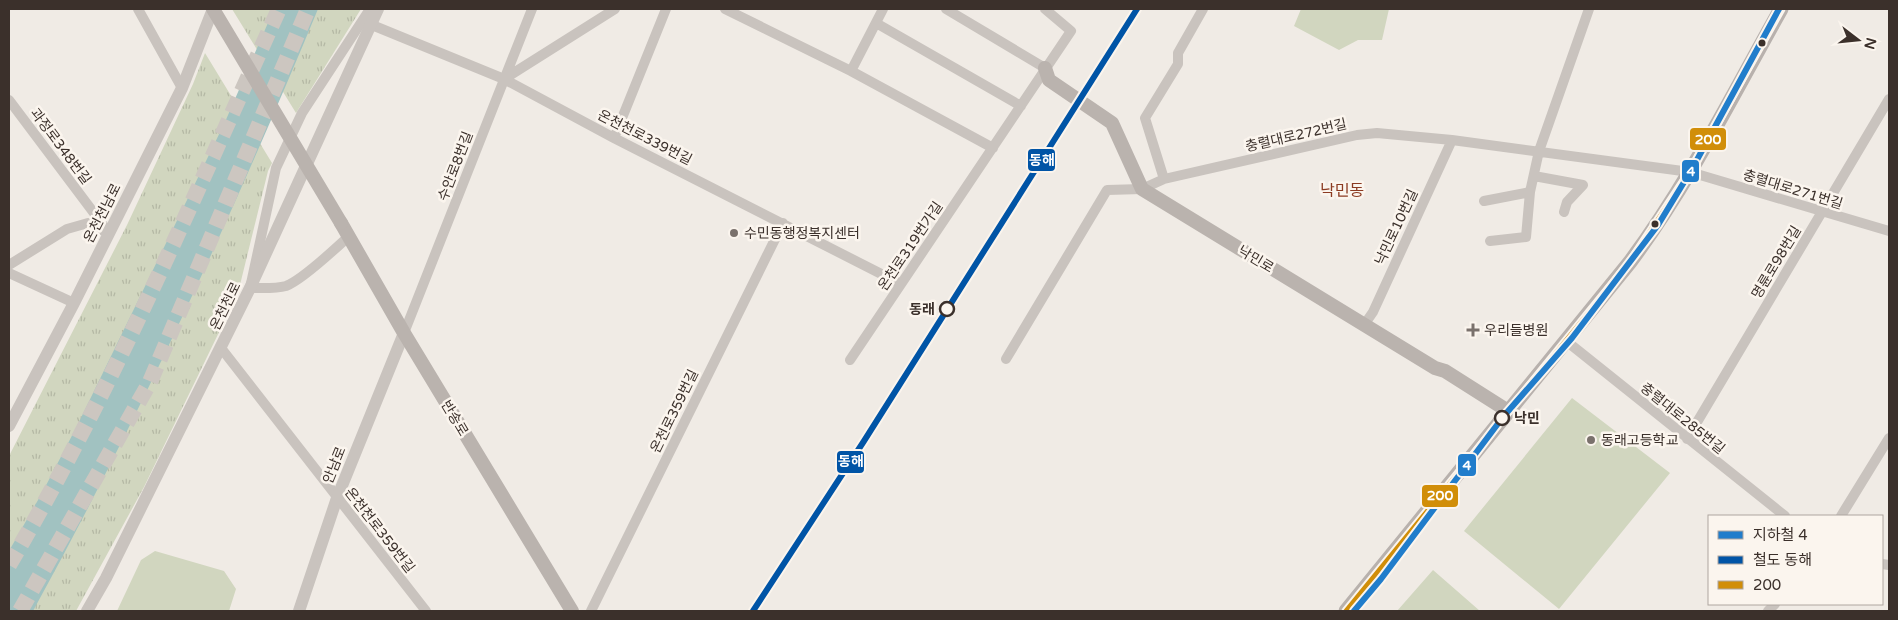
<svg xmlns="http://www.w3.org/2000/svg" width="1898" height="620" font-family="'Varela Round','Noto Sans KR',sans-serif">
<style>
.green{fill:#d1d6bf}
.park{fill:url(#park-tufts)}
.water{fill:#a1c2c1}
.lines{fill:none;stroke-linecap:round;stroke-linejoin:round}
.trunk-tunnel{stroke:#ccc6c0;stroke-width:16;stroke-dasharray:16 8;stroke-linecap:butt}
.minor{stroke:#c9c3be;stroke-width:10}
.tertiary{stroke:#c9c3be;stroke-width:12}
.secondary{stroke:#bab3ae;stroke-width:14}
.primary{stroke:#b8b1ad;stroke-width:15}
.secondary-bridge{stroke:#bab3ae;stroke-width:14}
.bus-1-casing{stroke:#fbf5ee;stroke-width:9}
.bus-1{stroke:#d18e09;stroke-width:5}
.rail-1-casing{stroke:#fbf5ee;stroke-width:10}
.rail-1{stroke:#0054a6;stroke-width:6}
.metro-1-casing{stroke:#fbf5ee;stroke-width:10}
.metro-1{stroke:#217dcb;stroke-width:6}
.bus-dot{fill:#3b302b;stroke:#fbf5ee;stroke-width:2}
.poi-dot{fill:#7a716c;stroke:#fbf5ee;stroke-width:2}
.stop-dot{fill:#fbf5ee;stroke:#3b302b;stroke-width:2.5}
.labels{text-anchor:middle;stroke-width:5;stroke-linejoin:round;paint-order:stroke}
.street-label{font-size:14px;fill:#3b302b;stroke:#fbf5ee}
.poi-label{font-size:14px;fill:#3b302b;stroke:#fbf5ee;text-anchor:start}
.stop-label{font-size:14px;font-weight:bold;fill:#3b302b;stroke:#fbf5ee;text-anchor:end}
.quarter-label{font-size:16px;fill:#8c3b22;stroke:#fbf5ee}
.line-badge{stroke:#fbf5ee;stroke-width:2}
.badge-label{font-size:14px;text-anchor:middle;font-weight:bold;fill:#fff}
</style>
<defs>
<pattern id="park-tufts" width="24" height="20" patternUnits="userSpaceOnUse" patternTransform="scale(1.25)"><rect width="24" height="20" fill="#d1d6bf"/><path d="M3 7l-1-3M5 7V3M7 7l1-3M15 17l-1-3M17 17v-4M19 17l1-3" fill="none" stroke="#b4b8a4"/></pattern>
</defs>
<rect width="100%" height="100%" fill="#f0ebe5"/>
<path class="green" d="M1301 9H1389L1382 40H1358L1339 50 1294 26Z
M1572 398 1670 473 1559 609 1464 531Z
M155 551 224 571 236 589 229 611H117L141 560Z
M1433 570 1480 611H1397Z"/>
<path class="park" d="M232 9H361L296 113Z
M205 53 272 163 268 171 238 293 144 487 76 611H9V456L127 225 193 84Z"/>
<path class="water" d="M274 9H318C233 214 140 416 33 611H9V551L42 493 77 426 225 122Z"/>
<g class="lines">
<path class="trunk-tunnel" d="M9 565C114 387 194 196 279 9
M20 611 150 382 308 9"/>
<path class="minor" d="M138 9 182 88
M725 9 851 71 993 148
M946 9 1045 68
M876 23 1021 106
M372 25 504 79 614 138 901 284
M851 71 883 9
M504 79 615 9
M9 100 109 233
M614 138 666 9
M1534 176 1583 185 1567 202 1564 212
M1164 179 1145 118 1178 64V53L1203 9
M1484 201 1530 192
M348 237C335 249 302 280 286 286 275 289 262 288 250 288L276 168 302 113 370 9
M1490 241 1526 237 1530 192 1539 151 1589 9
M9 265 67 229 88 223 106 232
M9 273 74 303
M1364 325 1373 312 1452 140
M404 333 532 9
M1565 340 1785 516
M221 348 426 611
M1006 359 1107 190 1142 189 1164 179 1357 135 1377 133 1452 140 1690 172 1889 231
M850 360 1071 31 1045 9
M1687 439 1889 99
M1841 516 1889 438
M1882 564 1889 565
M591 611 783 223
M1768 611 1775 604"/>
<path class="tertiary" d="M9 426 74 303 182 88 213 9
M87 611 106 578 250 288 378 9
M299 611 337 498 404 333"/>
<path class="secondary" d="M1045 68 1049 80 1112 123 1142 189 1435 368 1445 371 1508 411
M341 223 404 333 572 611"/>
<path class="primary" d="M1346 611 1630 262C1689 183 1733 94 1781 9"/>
<path class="secondary-bridge" d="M213 9 341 223"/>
<defs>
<path id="bus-1" d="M1346 611 1630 262 1691 170 1781 9"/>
</defs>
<use href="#bus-1" class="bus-1-casing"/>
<use href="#bus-1" class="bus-1"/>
<defs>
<path id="rail-1" d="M753 611 864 441 1137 9"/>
</defs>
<use href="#rail-1" class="rail-1-casing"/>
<use href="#rail-1" class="rail-1"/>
<defs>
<path id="metro-1" d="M1354 611 1381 579 1503 417 1572 338 1658 225 1692 169 1779 9"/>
</defs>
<use href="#metro-1" class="metro-1-casing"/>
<use href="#metro-1" class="metro-1"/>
</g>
<g class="bus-dot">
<circle cx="1762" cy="43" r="4.5"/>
<circle cx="1655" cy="224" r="4.5"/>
</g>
<g class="poi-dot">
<circle cx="734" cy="233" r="5"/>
<path d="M1470.5 322.5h5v5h5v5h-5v5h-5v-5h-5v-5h5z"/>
<circle cx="1591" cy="440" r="5"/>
</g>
<g class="stop-dot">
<circle cx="947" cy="309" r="7"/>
<circle cx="1502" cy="418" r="7"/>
</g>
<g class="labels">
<g class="street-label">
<text transform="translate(1296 135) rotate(-13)" y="5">충렬대로272번길</text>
<text transform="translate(645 137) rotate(27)" y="5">온천천로339번길</text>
<text transform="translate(61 146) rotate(53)" y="5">과정로348번길</text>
<text transform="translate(455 166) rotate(-69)" y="5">수안로8번길</text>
<text transform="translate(1793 189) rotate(17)" y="5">충렬대로271번길</text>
<text transform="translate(102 213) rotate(-63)" y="5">온천천남로</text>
<text transform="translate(1396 227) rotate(-65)" y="5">낙민로10번길</text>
<text transform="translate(910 246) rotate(-56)" y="5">온천로319번가길</text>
<text transform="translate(1256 259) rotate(31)" y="5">낙민로</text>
<text transform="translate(1776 262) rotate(-59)" y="5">명륜로98번길</text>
<text transform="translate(225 306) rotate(-64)" y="5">온천천로</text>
<text transform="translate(674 411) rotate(-64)" y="5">온천로359번길</text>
<text transform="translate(455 418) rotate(59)" y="5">반송로</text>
<text transform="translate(1683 418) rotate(39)" y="5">충렬대로285번길</text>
<text transform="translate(334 465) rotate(-68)" y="5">안남로</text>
<text transform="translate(380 530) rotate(52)" y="5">온천천로359번길</text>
</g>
<g class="poi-label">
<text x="744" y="238">수민동행정복지센터</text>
<text x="1484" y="335">우리들병원</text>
<text x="1601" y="445">동래고등학교</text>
</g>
<g class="stop-label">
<text x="935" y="314">동래</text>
<text x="1514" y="423" text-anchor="start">낙민</text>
</g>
<g class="quarter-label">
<text x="1342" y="196">낙민동</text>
</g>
</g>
<g class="line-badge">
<rect x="1689" y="127" width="38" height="24" rx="5" fill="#d18e09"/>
<rect x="1027" y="148" width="29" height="24" rx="5" fill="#0054a6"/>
<rect x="1681" y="159" width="19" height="24" rx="5" fill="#217dcb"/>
<rect x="836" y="450" width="29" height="24" rx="5" fill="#0054a6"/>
<rect x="1457" y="453" width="20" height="24" rx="5" fill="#217dcb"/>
<rect x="1421" y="484" width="38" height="24" rx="5" fill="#d18e09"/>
</g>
<g class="badge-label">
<text x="1708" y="144">200</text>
<text x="1042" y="165">동해</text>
<text x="1691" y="176">4</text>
<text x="851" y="466">동해</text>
<text x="1467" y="470">4</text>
<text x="1440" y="500">200</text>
</g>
<rect width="1898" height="620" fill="none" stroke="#3b302b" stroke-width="20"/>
<rect x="1708" y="515" width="175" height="90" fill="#fbf5ee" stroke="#aea6a0"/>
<rect x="1718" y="531" width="25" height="8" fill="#217dcb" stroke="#aea6a0"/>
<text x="1753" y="540" font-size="15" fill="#3b302b">지하철 4</text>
<rect x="1718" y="556" width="25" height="8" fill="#0054a6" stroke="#aea6a0"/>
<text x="1753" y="565" font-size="15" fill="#3b302b">철도 동해</text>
<rect x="1718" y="581" width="25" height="8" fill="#d18e09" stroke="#aea6a0"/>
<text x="1753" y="590" font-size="15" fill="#3b302b">200</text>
<g transform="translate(1858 40) rotate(106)" stroke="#fbf5ee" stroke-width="4" paint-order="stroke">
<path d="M0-4L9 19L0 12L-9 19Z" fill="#3b302b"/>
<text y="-8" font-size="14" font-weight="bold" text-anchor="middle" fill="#3b302b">N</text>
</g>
</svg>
